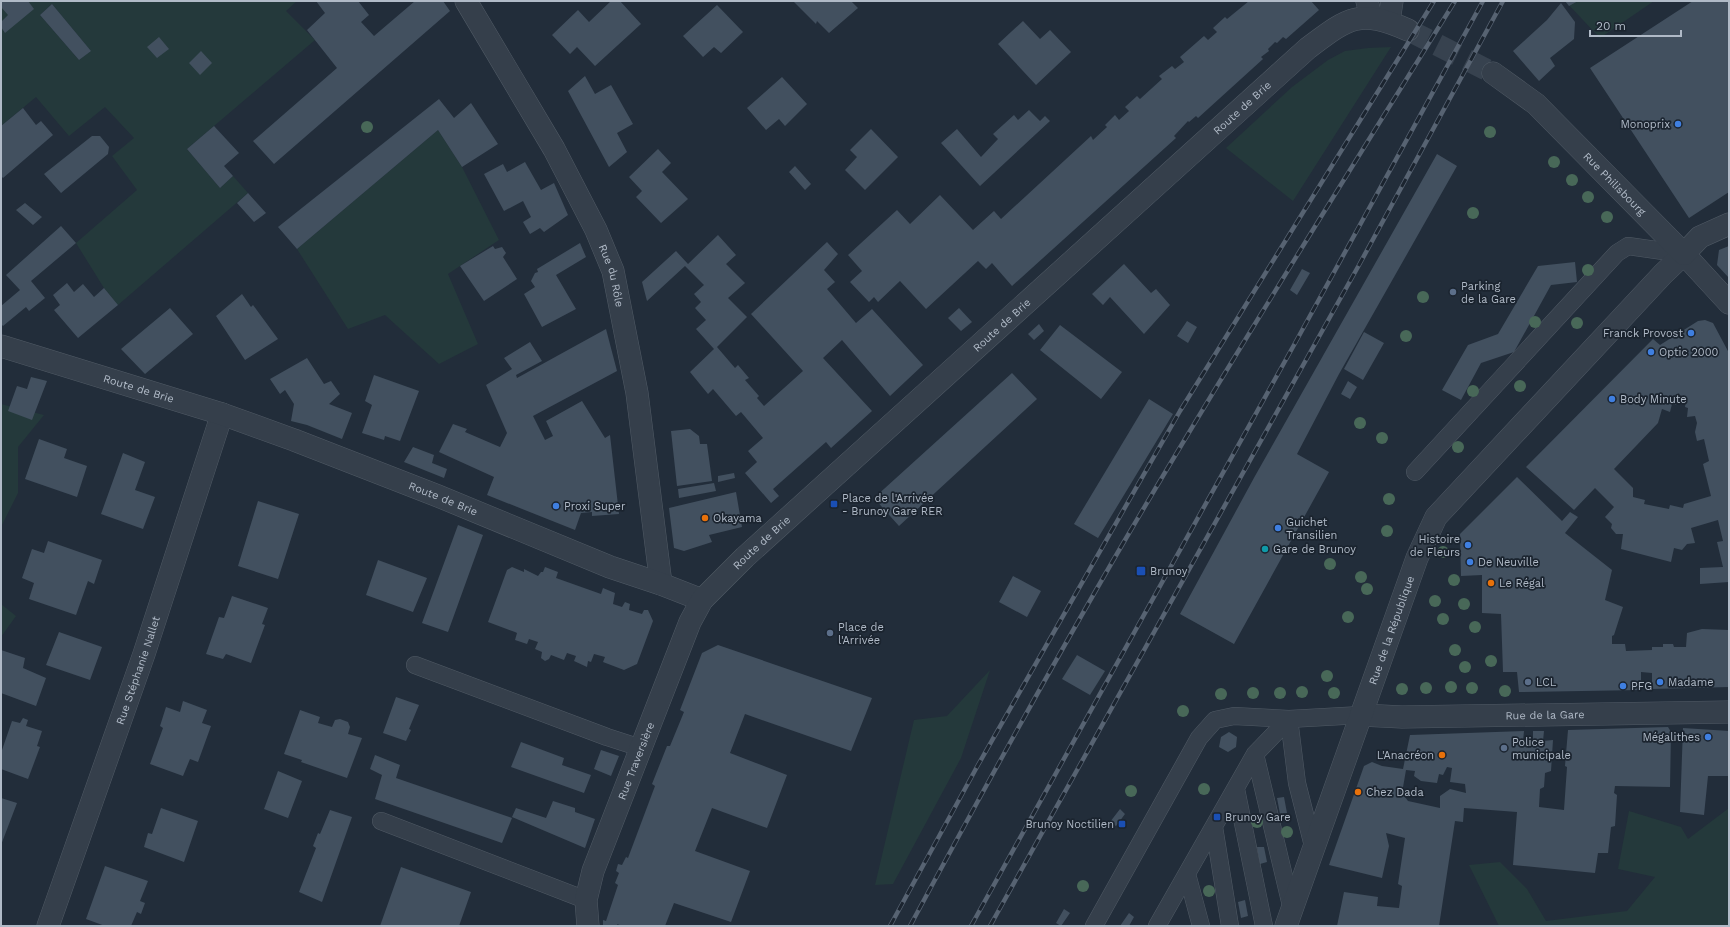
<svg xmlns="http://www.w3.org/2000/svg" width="1730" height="927" font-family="'Work Sans',sans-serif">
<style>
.green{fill:#24393b;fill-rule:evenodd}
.building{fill:#42505f;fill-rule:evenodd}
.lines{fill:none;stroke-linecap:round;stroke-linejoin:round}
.tertiary-tunnel{stroke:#37424f;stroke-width:22;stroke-dasharray:22 11;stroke-linecap:butt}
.service-casing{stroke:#505a65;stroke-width:18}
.minor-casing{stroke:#505a65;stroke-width:23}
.tertiary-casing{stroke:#505a65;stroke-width:23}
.service{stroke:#353f4b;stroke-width:17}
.minor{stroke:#353f4b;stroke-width:22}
.tertiary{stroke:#353f4b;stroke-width:22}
.rail-casing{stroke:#576372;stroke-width:4.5}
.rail{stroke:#1b242f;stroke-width:3;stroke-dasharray:9;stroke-linecap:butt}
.tree{fill:#486858}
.shop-dot{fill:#3f7fe0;stroke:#1b242f;stroke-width:1.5}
.service-dot{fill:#5c6f8a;stroke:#1b242f;stroke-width:1.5}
.transit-dot{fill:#1a4fb4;stroke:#1b242f;stroke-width:1.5}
.food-dot{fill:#e8710a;stroke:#1b242f;stroke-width:1.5}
.culture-dot{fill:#0f9aa8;stroke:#1b242f;stroke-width:1.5}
.labels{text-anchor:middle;stroke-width:3.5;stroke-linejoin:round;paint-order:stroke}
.street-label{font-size:11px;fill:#b0bac7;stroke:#1b242f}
.poi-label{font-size:11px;fill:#b0bac7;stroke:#1b242f;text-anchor:start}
</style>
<rect width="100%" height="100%" fill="#222d3a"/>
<path class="green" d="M1 1H297L286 11 315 40 187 149 220 188 233 176 248 193 118 305 104 288 76 243 137 190 112 156 134 138 105 107 69 136 36 97 1 126ZM52 4 90 50 79 60 40 15Z
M1565 1H1654L1600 38Z
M1391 47 1293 201 1226 148 1292 87 1328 60 1345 51 1368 48Z
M438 130 462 167 499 240 448 274 478 344 439 364 385 315 348 329 297 249Z
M1 404 44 415 18 447V493L1 527Z
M1 604 16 616 1 637Z
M990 670 961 758 893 884 875 885 914 720 947 716Z
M1729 808V926H1499L1469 865 1500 862 1527 889 1546 921 1627 911 1655 877 1618 869 1629 811 1681 827 1688 839Z"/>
<path class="building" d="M1 1H28L34 9 5 33 1 27V22L8 15 1 7Z
M316 1H358L369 15 361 22 374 36 415 1H443L450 11 274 164 253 141 337 68 307 30 325 13Z
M611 1H620L641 24 595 66 577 47 570 54 552 35 578 10 589 22Z
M795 1H851L858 8 829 33 817 21 816 24 794 2Z
M1249 1H1311L1319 10 1286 39 1283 37 1277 43 1275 42 1268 49 1269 51 1261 57 1263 59 1198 118 1196 116 1189 122 1188 121 1174 136 1176 138 1012 286 992 263 986 269 978 261 926 309 900 281 878 302 874 297 869 302 850 282 862 271 848 255 897 210 910 224 940 195 973 230 994 211 1001 219 1091 136 1093 140 1107 127 1105 125 1115 115 1119 120 1129 111 1125 107 1137 96 1140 99 1162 79 1159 76 1172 66 1175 69 1184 62 1180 57 1204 36 1208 40 1217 32 1213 28 1225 17 1227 19Z
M1565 1H1578L1569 6Z
M1693 1H1729V192L1689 218 1590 68Z
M1561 3 1575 22 1574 39 1550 58 1555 66 1539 81 1513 51 1547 20Z
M52 4 91 51 79 60 40 15Z
M717 5 743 32 721 53 714 47 703 57 683 36Z
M1023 21 1040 39 1050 30 1071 52 1036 85 998 44Z
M159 37 169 49 157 58 147 47Z
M201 51 212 63 200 75 189 63Z
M585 76 595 94 611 85 633 124 617 133 627 152 609 167 568 91Z
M782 77 807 104 785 126 779 119 766 130 747 108Z
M439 99 454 118 471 103 498 144 462 167 438 130 297 249 278 227Z
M23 108 36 125 41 121 53 135 3 178 1 176V126Z
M1029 110 1040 121 1045 116 1050 121 980 186 941 143 957 129 981 157 998 139 993 134 1014 115 1018 120Z
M214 126 239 153 224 166 233 176 220 188 187 149Z
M871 129 898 157 865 190 845 170 857 157 850 150Z
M92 136H100L109 147 108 154 61 193 44 174Z
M658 149 671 163 662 172 688 199 661 223 636 197 642 191 629 177Z
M1437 154 1457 166 1339 374 1297 454 1329 472 1234 644 1180 614 1255 476Z
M525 162 541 190 554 183 568 215 544 232 540 228 530 234 523 222 531 217 523 201 504 211 484 174 503 164 507 172Z
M795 166 811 184 805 190 789 172Z
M248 193 266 213 254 222 237 203Z
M25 203 42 217 33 225 16 210Z
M61 226 76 243 31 281 45 298 29 311 26 307 3 326 1 324V306L20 290 6 275Z
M718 235 736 255 726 264 745 283 728 298 747 317 717 347 735 368 738 365 749 378 745 380 759 396 757 398 764 406 803 371 751 314 827 242 838 254 824 270 835 282 827 289 856 323 872 309 923 365 890 396 842 340 823 358 872 411 831 448 826 442 773 489 779 496 771 503 745 473 757 462 748 451 763 438 741 412 736 416 713 389 708 394 690 372 714 349 696 329 706 320 695 308 701 302 694 294 704 285 685 266 647 301 642 282 676 251 688 264Z
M580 243 586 257 556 275 576 309 542 327 524 294 535 287 531 281 535 273 538 272 537 269Z
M493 246 495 249 502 247 506 253 503 257 517 279 484 301 460 266Z
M1729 246V278L1717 265 1719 250Z
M1575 262 1577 282 1551 285 1514 352 1481 363 1461 400 1442 390 1468 345 1498 334 1538 266Z
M1124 264 1151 293 1156 289 1170 305 1144 334 1110 297 1103 305 1092 294Z
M1302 269 1310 273 1297 295 1290 290Z
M67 283 74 292 83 284 94 297 104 288 118 305 78 338 54 310 60 305 53 295Z
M242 294 251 307 253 305 278 339 245 360 216 316Z
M170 308 193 334 145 374 121 349Z
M959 308 972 322 961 331 948 318Z
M1705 320 1713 323 1729 353V582L1700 584V568L1723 567 1717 542 1723 541 1718 520 1691 528 1695 543 1687 544 1682 550 1674 548 1671 562 1621 549 1623 534H1616L1611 528 1612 524 1605 517 1614 507 1595 488 1574 510 1526 467 1653 339 1660 345 1698 321ZM1678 398 1686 400 1685 407 1688 408 1687 417 1695 416 1697 423 1695 432 1697 441 1704 439 1709 461 1703 464 1711 496 1684 504 1683 508 1670 505 1669 509 1644 504 1645 500 1633 497V488L1614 469 1658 423 1662 409 1670 412 1672 404 1676 405Z
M1187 321 1197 327 1188 343 1177 336Z
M1039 324 1044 331 1034 340 1028 334Z
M1060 325 1122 372 1101 399 1040 350Z
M606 329 617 371 533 416 545 440 553 436 546 421 582 401 605 438 610 435 619 514 592 516V512L581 513 575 530 487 495 494 477 439 452 453 424 467 429 465 432 500 447 507 433 486 385 512 369 504 358 530 342 542 361 516 375 517 378Z
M1364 332 1384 343 1363 380 1344 369Z
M307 358 324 384 331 381 340 394 329 404 352 413 342 439 307 425 291 421 294 404 285 390 280 394 270 379Z
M1012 373 1037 399 899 526 874 498Z
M374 375 419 391 400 441 385 436 384 440 362 433 372 405 365 401Z
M31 377 47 381 32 420 8 411 17 386 27 389Z
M1348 381 1357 387 1350 399 1341 394Z
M1149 399 1173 414 1098 538 1074 524Z
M690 429 699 436 700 444H707L712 481 677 486 671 431Z
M39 439 67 449 64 458 87 466 77 497 25 479Z
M413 447 434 455 432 463 447 469 444 478 404 462Z
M123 453 145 462 135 490 155 497 143 529 101 514Z
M734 473 735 478 718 482V476Z
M1517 477 1562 521 1570 512 1578 517 1565 533 1612 570 1605 600 1623 607 1614 635 1612 636V644H1625L1626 651 1652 650V647H1663V644H1673L1674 647H1686L1687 633 1702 629 1729 630V687L1652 689V673L1641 672V690L1519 692 1517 672H1503L1501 614 1482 613V575L1461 576 1460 534Z
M714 483 716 491 679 498 678 489Z
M736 492 742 527 709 535 712 542 684 551 674 548 669 508Z
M258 501 299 514 278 579 238 566Z
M458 525 483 535 448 632 422 623Z
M48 541 102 560 94 584 88 581 76 615 29 599 34 583 22 578 32 549 44 553Z
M378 560 427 578 413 612 366 595Z
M512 567 524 572V569L538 576 541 572H543L545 567 558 572 556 578 601 594 603 588 615 593 613 604 622 607 625 602 630 604 629 610 642 614 644 610H648L653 621 637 664 624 670 603 662 605 657 594 654 591 662 588 661 587 667 574 661 576 656 567 653 564 660 551 655 549 659 545 661 541 658 542 652 535 649 538 642 529 639 527 644 515 640 517 633 515 632 488 622 507 570Z
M1013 576 1041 591 1027 617 999 602Z
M232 596 268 608 262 624 265 625 251 663 226 654 223 659 206 654 219 617 224 618Z
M59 632 102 647 90 680 46 665Z
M718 645 872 698 851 751 745 714 730 753 787 775 767 828 712 808 695 851 750 871 731 922 674 903 665 926H622L617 924 618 926H603V920L606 921 618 885 615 883 619 873 616 871 618 864 622 865 626 857 628 858 655 786 652 784 667 746H670L684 712 680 710 702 653Z
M1 650 25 658 23 668 46 678 36 706 1 693Z
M1077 655 1105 671 1090 695 1062 679Z
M396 697 419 705 409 729 411 730 406 741 383 733Z
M183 701 207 710 202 723 211 726 198 762 190 759 183 776 150 764 163 728 160 726 166 707 180 712Z
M300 710 320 717 318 723 332 727 335 720 340 719 348 722 350 727 348 734 362 738 347 778 301 762 302 760 284 754Z
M23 718 28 720 26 726 42 731 37 746 40 747 28 779 1 769V753L12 721 20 723Z
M1668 727 1671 732 1670 787 1615 786 1614 793 1617 795 1615 826 1611 827 1608 853H1598L1595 873 1513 865 1517 812 1464 808 1463 822 1455 821 1439 926H1337L1344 892 1378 897 1377 906 1399 908 1402 886 1398 884 1405 838 1386 833 1389 846 1382 878 1329 865 1364 766 1372 762 1382 766 1403 769 1410 735 1524 731 1523 741H1533V731H1544L1543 741 1553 740 1551 771 1545 773 1544 787 1540 789 1539 807 1564 810 1567 767 1565 766 1568 730ZM1447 767 1452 768 1450 782 1465 784 1466 793 1450 789 1440 796V808L1408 801 1402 793 1406 770 1415 771 1414 776 1421 781 1437 783 1439 774 1443 775Z
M1683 728 1729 731V776H1708L1704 815 1680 812Z
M1229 732 1237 737 1236 747 1228 752 1219 747 1221 737Z
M521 742 564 758 562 765 591 775 584 793 511 767Z
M601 750 619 756 611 776 594 769Z
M375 755 400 765 396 778 512 818 502 843 375 799 382 775 370 769Z
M278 771 302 781 288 818 264 809Z
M1284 797 1287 813 1280 814 1277 798Z
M1 798 17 803 1 845Z
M553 801 575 808V812L595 819 585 848 512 817 516 808 546 818Z
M161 808 198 821 184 862 144 847 148 833 152 834Z
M1120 809 1125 814 1116 826 1110 822Z
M330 810 352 817 322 902 299 892 316 848 313 846 318 833 320 834Z
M1257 847H1264L1267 862 1260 864Z
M105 866 148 881 140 901 145 903 141 914 137 912 131 926H105L86 919Z
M401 867 471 892 459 926H380Z
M1245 900 1248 916 1241 918 1238 902Z
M1064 909 1070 913 1061 926 1056 923Z
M1129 913 1134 917 1129 926H1120Z"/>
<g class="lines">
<path class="tertiary-tunnel" d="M1408 30 1493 73"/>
<defs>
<path id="service" d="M1415 472 1617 253 1628 246 1684 254
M415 665 607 737 641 748
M1289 719 1297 783 1314 850
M1255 754 1292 910
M1236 789 1264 926
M381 821 586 900
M1214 827 1230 926
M1187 874 1201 926
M1094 926 1199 738 1215 720 1234 716 1289 719 1361 715
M1157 926 1255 754 1289 719"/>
<g id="minor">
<path id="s1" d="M466 1 554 149 596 230 613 271 637 393 661 584"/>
<path d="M1367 1 1371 17"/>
<path d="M1389 21 1392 1"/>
<path id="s2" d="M1361 715 1402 717 1729 712"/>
<path id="s3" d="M48 926 144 654 222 414"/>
<path id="s4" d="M1286 926 1417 558 1436 517 1663 274 1684 254 1729 303"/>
</g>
<g id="tertiary">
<path id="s5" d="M1493 73 1536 104 1684 254 1700 237 1729 224"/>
<path id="s6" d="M1 346 222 414 294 440 438 496 610 567 661 584 702 600"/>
<path id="s7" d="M588 926 586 900 593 871 690 622 702 600 745 557 1308 48C1348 18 1359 8 1408 30"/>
</g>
</defs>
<use href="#service" class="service-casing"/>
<use href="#minor" class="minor-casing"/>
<use href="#tertiary" class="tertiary-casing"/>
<use href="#service" class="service"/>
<use href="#minor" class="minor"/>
<use href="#tertiary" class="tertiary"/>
<defs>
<path id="rail" d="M890 926 978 765 1180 411 1434 1
M910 926C980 796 1051 667 1125 540 1232 358 1344 180 1455 1
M971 926 1294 345 1483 1
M990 926 1359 265 1503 1"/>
</defs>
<use href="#rail" class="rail-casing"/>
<use href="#rail" class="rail"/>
</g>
<g class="tree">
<circle cx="367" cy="127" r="6"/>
<circle cx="1490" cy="132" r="6"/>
<circle cx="1554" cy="162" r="6"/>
<circle cx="1572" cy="180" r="6"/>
<circle cx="1588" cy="197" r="6"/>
<circle cx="1473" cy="213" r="6"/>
<circle cx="1607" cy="217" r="6"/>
<circle cx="1588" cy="270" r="6"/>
<circle cx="1423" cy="297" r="6"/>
<circle cx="1535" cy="322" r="6"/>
<circle cx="1577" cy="323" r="6"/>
<circle cx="1406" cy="336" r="6"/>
<circle cx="1520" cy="386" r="6"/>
<circle cx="1473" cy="391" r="6"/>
<circle cx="1360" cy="423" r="6"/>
<circle cx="1382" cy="438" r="6"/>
<circle cx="1458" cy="447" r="6"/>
<circle cx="1389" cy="499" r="6"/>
<circle cx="1387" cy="531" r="6"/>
<circle cx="1443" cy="552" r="6"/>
<circle cx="1330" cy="564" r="6"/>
<circle cx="1361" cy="577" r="6"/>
<circle cx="1454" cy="580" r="6"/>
<circle cx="1367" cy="589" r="6"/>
<circle cx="1435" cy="601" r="6"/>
<circle cx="1464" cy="604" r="6"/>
<circle cx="1348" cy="617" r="6"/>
<circle cx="1443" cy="619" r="6"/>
<circle cx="1475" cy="627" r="6"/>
<circle cx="1455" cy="650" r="6"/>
<circle cx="1491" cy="661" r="6"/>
<circle cx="1465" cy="667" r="6"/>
<circle cx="1327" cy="676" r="6"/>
<circle cx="1451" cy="687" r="6"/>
<circle cx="1426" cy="688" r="6"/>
<circle cx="1472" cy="688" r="6"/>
<circle cx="1402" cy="689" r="6"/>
<circle cx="1505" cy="691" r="6"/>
<circle cx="1302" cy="692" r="6"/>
<circle cx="1253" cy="693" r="6"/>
<circle cx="1280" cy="693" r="6"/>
<circle cx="1334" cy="693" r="6"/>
<circle cx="1221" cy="694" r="6"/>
<circle cx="1183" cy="711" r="6"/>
<circle cx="1204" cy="789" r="6"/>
<circle cx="1131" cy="791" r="6"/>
<circle cx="1257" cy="822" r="6"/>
<circle cx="1287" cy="832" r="6"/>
<circle cx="1083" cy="886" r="6"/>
<circle cx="1209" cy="891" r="6"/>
</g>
<g class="shop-dot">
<circle cx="1678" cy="124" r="4"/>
<circle cx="1691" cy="333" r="4"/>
<circle cx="1651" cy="352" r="4"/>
<circle cx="1612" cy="399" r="4"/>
<circle cx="556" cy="506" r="4"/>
<circle cx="1278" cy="528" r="4"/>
<circle cx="1468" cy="545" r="4"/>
<circle cx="1470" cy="562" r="4"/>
<circle cx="1660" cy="682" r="4"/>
<circle cx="1623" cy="686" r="4"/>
<circle cx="1708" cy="737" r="4"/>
</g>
<g class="service-dot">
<circle cx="1453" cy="292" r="4"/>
<circle cx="830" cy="633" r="4"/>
<circle cx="1528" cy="682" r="4"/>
<circle cx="1504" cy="748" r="4"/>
</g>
<g class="transit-dot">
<rect x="830" y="500" width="8" height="8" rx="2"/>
<rect x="1136" y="566" width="10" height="10" rx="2"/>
<rect x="1213" y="813" width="8" height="8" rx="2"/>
<rect x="1118" y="820" width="8" height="8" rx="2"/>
</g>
<g class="food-dot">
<circle cx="705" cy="518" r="4"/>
<circle cx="1491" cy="583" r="4"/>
<circle cx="1442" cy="755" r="4"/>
<circle cx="1358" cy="792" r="4"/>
</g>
<circle class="culture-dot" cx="1265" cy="549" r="4"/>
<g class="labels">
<g class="street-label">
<text dy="4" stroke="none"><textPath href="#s7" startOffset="1079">Route de Brie</textPath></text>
<text dy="4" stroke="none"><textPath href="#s5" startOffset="165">Rue Philisbourg</textPath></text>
<text dy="4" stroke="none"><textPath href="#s1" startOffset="312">Rue du Rôle</textPath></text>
<text dy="4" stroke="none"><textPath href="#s7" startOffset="755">Route de Brie</textPath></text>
<text dy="4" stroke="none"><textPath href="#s6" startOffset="144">Route de Brie</textPath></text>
<text dy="4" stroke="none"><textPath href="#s6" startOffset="468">Route de Brie</textPath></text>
<text dy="4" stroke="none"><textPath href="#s7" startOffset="431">Route de Brie</textPath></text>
<text dy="4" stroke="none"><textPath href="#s4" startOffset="314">Rue de la République</textPath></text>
<text dy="4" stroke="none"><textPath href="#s3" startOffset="271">Rue Stéphanie Nallet</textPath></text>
<text dy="4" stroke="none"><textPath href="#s2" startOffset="184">Rue de la Gare</textPath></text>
<text dy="4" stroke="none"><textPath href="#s7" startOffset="174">Rue Traversière</textPath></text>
</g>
<g class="poi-label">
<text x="1670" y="128" text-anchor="end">Monoprix</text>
<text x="1461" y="290">Parking<tspan x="1461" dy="13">de la Gare</tspan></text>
<text x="1683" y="337" text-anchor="end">Franck Provost</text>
<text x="1659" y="356">Optic 2000</text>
<text x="1620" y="403">Body Minute</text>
<text x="842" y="502">Place de l'Arrivée<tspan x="842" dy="13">- Brunoy Gare RER</tspan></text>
<text x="564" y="510">Proxi Super</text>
<text x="713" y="522">Okayama</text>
<text x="1286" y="526">Guichet<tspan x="1286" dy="13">Transilien</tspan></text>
<text x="1460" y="543" text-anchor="end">Histoire<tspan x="1460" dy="13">de Fleurs</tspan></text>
<text x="1273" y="553">Gare de Brunoy</text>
<text x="1478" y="566">De Neuville</text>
<text x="1150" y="575">Brunoy</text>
<text x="1499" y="587">Le Régal</text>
<text x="838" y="631">Place de<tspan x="838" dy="13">l'Arrivée</tspan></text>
<text x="1536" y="686">LCL</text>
<text x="1668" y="686">Madame</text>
<text x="1631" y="690">PFG</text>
<text x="1700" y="741" text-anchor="end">Mégalithes</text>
<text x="1512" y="746">Police<tspan x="1512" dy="13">municipale</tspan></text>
<text x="1434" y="759" text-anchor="end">L'Anacréon</text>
<text x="1366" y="796">Chez Dada</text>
<text x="1225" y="821">Brunoy Gare</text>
<text x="1114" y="828" text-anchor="end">Brunoy Noctilien</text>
</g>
</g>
<rect width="1730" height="927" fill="none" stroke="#b0bac7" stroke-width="4"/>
<path d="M1590 30v6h91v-6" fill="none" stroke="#b0bac7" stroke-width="2"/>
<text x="1596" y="30" font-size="12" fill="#b0bac7" stroke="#1b242f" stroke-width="3" paint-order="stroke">20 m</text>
</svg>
